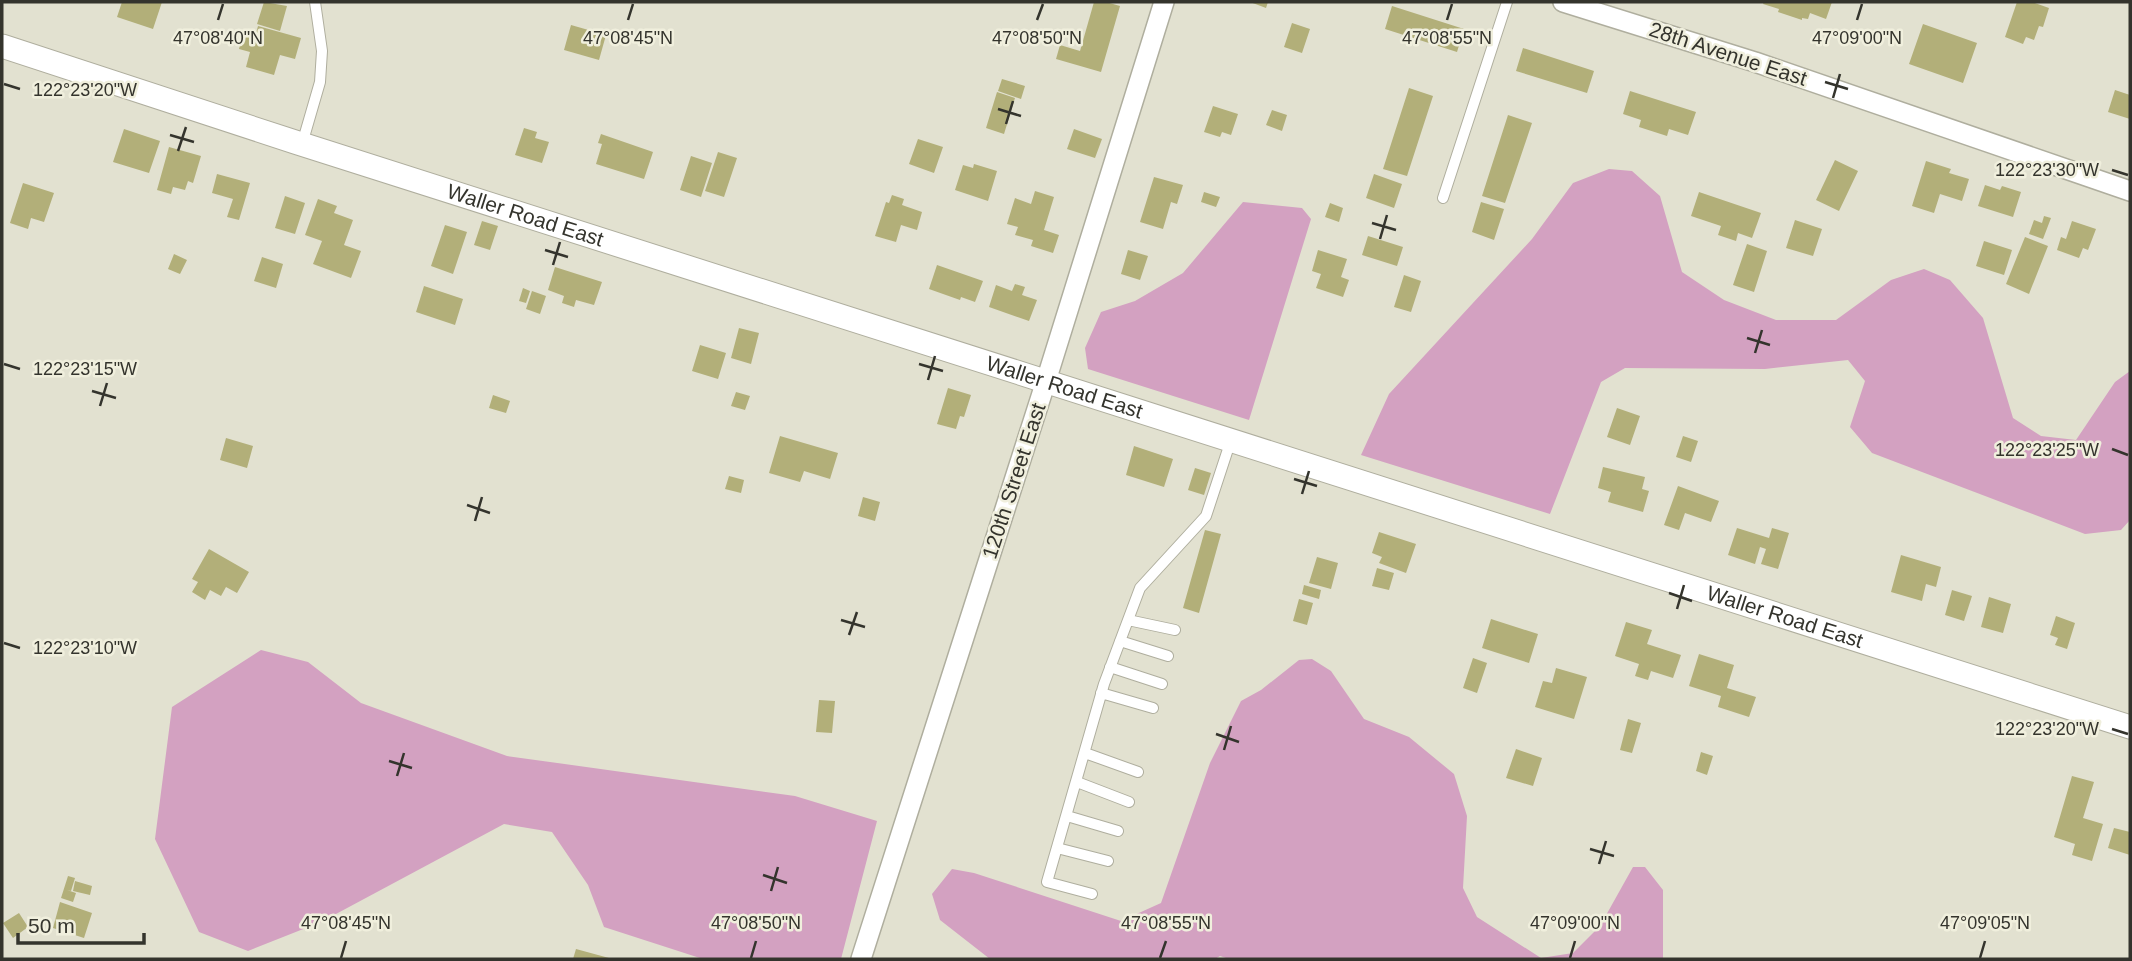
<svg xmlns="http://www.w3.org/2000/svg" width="2132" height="961" font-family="Arial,sans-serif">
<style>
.forest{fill:#d3a1c1}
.building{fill:#b2af79}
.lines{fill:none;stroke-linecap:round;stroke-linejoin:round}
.service-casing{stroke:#afae9e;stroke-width:12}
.minor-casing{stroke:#afae9e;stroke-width:22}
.tertiary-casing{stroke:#afae9e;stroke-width:25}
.service{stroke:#fff;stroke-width:10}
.minor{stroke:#fff;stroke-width:19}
.tertiary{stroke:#fff;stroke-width:23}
.ticks{fill:none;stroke:#34342d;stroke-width:2.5}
.labels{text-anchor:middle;stroke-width:5;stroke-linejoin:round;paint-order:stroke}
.street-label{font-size:21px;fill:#34342d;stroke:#f0efdd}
.ticks-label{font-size:18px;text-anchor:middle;fill:#34342d;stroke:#f0efdd;stroke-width:5;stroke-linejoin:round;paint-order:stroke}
</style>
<rect width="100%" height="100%" fill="#e2e1d0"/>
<path class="forest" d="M1609 169 1632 171 1660 196 1682 272 1724 300 1776 320H1836L1891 280 1924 269 1950 280 1983 318 2013 418 2041 436 2076 440 2115 382 2130 371V520L2121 530 2085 534 1872 453 1850 427 1865 381 1848 360 1765 369 1625 368 1601 382 1550 514 1361 455 1389 394 1532 239 1573 183Z
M1243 202 1302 208 1311 219 1249 420 1088 369 1085 348 1101 312 1135 301 1183 273Z
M261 650 308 662 361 703 507 756 795 796 877 821 841 959H703L604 927 588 885 552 832 504 824 321 922 248 951 199 932 155 839 172 707Z
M1312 659 1331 671 1364 719 1409 737 1454 774 1467 816 1463 888 1477 917 1541 958 1573 953 1600 926 1633 867H1645L1663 890V959H1229L1220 956 1215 959H990L940 920 932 894 952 869 974 873 1121 921 1161 903 1210 763 1241 701 1261 690 1299 660Z"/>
<path class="building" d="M122 2H162L153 29 117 17Z
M264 2 287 6 280 31 257 24Z
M1094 2H1106L1120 6 1101 72 1056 59 1060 45 1080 51Z
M1250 2H1268L1266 8Z
M1764 2H1832L1826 19 1810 13 1808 19 1802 18V20L1778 12 1779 9 1763 4Z
M2017 2H2032L2049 8 2043 27 2039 26 2034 40 2026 37 2023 44 2005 37Z
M1392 6 1464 29 1457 52 1385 29Z
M1292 23 1310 29 1302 53 1284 47Z
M1923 24 1977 43 1963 83 1909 64Z
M571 25 606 35 599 60 564 50Z
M258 26 301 38 295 59 280 55 274 75 246 67 250 52 239 49 243 33 255 37Z
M1523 48 1594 71 1587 93 1516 71Z
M1002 79 1025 86 1021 99 998 91Z
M1409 88 1433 96 1407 176 1383 169Z
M2115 90 2130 95V119L2108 112Z
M1630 91 1696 112 1688 135 1669 129 1667 136 1639 127 1641 120 1623 114Z
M997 92 1015 98 1004 134 986 128Z
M1213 106 1238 114 1231 135 1222 132 1220 137 1204 132Z
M1272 110 1287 115 1282 131 1266 125Z
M1508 115 1532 123 1505 203 1482 196Z
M524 128 537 132 535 138 549 142 542 163 515 155Z
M124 129 160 141 149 173 113 162Z
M1074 129 1102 139 1095 158 1067 149Z
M601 134 653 152 644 179 596 164 602 144 598 143Z
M918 139 943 147 934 173 909 164Z
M169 147 201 156 193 183 188 181 185 190 173 187 171 194 157 190Z
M718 152 737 158 724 197 705 191Z
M691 156 712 163 701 197 680 190Z
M1835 160 1858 171 1839 211 1816 200Z
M1926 161 1951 169 1949 173 1969 179 1962 201 1940 194 1934 213 1912 206Z
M974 164 997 171 988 201 955 190 963 165 973 168Z
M217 174 250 183 239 220 227 217 233 199 212 193Z
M1374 174 1402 184 1394 208 1366 198Z
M1154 177 1183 185 1177 204 1171 202 1163 229 1140 222Z
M23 183 54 193 44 222 31 218 28 229 10 223Z
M1985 185 2000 190 2002 186 2021 192 2013 217 1978 206Z
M1035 191 1054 197 1044 230 1059 235 1053 253 1031 246 1033 240 1015 235 1018 227 1007 224 1015 198 1031 204Z
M1204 192 1220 197 1216 207 1201 202Z
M1699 192 1761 213 1752 238 1738 233 1736 241 1718 235 1721 226 1691 216Z
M892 195 904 199 902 205 922 212 917 230 901 225 896 242 875 236 886 202 889 203Z
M285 196 305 203 295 234 275 228Z
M318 199 337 206 334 213 353 220 344 245 361 251 351 278 313 264 322 241 305 235Z
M1481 202 1504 209 1494 240 1472 232Z
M1330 203 1343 208 1339 222 1325 217Z
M2044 216 2051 218 2043 239 2029 234 2034 220 2042 223Z
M1795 220 1822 229 1813 256 1786 248Z
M482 221 498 226 490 250 474 245Z
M2072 221 2096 229 2088 250 2083 248 2079 258 2057 250 2061 237 2066 239Z
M445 225 467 232 453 274 431 266Z
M1368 236 1403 247 1397 266 1362 255Z
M2025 237 2048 246 2029 294 2006 284Z
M1984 241 2012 250 2004 275 1976 266Z
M1747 244 1767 251 1754 292 1733 285Z
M1128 250 1148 256 1140 280 1121 274Z
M1318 250 1347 259 1341 277 1349 280 1343 297 1316 288 1321 274 1312 271Z
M174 254 187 260 180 274 168 269Z
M262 257 283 264 276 288 254 281Z
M937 265 983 281 975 302 961 297 960 300 929 289Z
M555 267 602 282 594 305 576 300 574 307 562 303 564 296 548 290Z
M1404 275 1421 281 1411 312 1394 307Z
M1015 284 1025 287 1022 295 1037 300 1029 321 989 307 996 285 1012 291Z
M424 286 463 299 455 325 416 312Z
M523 288 530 291 526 303 519 301Z
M532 291 546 296 540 314 526 309Z
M739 328 759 333 751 364 731 358Z
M700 345 726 353 718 379 692 371Z
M948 388 971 395 964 417 960 416 956 429 937 424Z
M736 392 750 396 745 410 731 406Z
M493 395 510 401 506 413 489 408Z
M1617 408 1640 416 1630 445 1607 437Z
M780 436 838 453 830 479 804 471 800 482 769 473Z
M1683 436 1698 441 1691 462 1676 457Z
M226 438 253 446 247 468 220 460Z
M1134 446 1173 459 1164 487 1126 475Z
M1603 467 1645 477 1642 489 1649 491 1643 512 1608 502 1611 492 1598 488Z
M1195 468 1211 473 1204 495 1188 490Z
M729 476 744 480 741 493 725 489Z
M1678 486 1719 501 1711 522 1685 513 1679 530 1664 525Z
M863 497 880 502 875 521 858 516Z
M1737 528 1769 538 1772 528 1789 533 1778 569 1761 564 1766 549 1760 547 1755 564 1728 555Z
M1205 530 1221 534 1199 613 1183 608Z
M1379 532 1416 544 1406 573 1379 563 1382 557 1372 553Z
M209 549 249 572 237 593 226 587 221 596 210 590 205 600 192 592 198 582 192 579Z
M1901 555 1941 567 1936 587 1926 584 1922 601 1891 592Z
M1317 557 1338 563 1331 589 1309 583Z
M1377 568 1394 573 1389 590 1372 586Z
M1304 585 1321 590 1319 599 1302 594Z
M1952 590 1972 596 1964 621 1945 615Z
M1989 597 2011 604 2003 633 1981 627Z
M1299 599 1313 603 1307 625 1293 621Z
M2056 616 2075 623 2067 649 2055 645 2058 638 2050 635Z
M1491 619 1538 634 1529 663 1482 648Z
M1626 622 1652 630 1647 644 1681 655 1673 678 1651 671 1648 680 1635 676 1639 664 1615 656Z
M1699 654 1734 665 1727 688 1756 697 1749 717 1718 707 1721 696 1689 686Z
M1473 658 1487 663 1477 693 1463 688Z
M1556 668 1587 677 1574 719 1535 707 1543 681 1552 683Z
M819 700 835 701 832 733 816 732Z
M1628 719 1641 723 1632 753 1620 750Z
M1516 749 1542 758 1533 786 1506 778Z
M1701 752 1713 756 1707 775 1696 771Z
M2072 776 2094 782 2083 818 2103 824 2092 861 2072 855 2075 844 2054 837Z
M2114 828 2130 832V855L2108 848Z
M68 876 75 878 71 891 67 890 76 893 73 902 61 898Z
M75 881 92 886 90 895 73 891Z
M60 902 92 913 84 938 53 928Z
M19 913 28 927 13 938 3 923Z
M576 949 609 958 608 959H573Z"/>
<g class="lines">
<defs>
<path id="service" d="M302 144 320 82 322 51 315 2
M1443 198 1507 2
M1128 620 1175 630
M1120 641 1168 656
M1110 667 1162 684
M1101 693 1153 708
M1085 753 1138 772
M1077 782 1129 802
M1067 816 1118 831
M1057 848 1108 861
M1092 894 1047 882 1104 684 1140 588 1206 516 1231 440"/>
<path id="minor" d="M1563 2 1755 62 2130 191
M861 959 1046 381 1164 2"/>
<g id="tertiary">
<path id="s1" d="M2 46 295 142 2130 727"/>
</g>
</defs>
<use href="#service" class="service-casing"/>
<use href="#minor" class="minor-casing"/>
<use href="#tertiary" class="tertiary-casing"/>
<use href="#service" class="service"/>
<use href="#minor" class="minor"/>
<use href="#tertiary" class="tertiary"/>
</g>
<path class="ticks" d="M218 20 223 4M628 20 633 4M1037 20 1043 4M1447 20 1452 4M1857 20 1862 4M1825 82 1848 89M4 84 20 89M1833 98 1840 74M998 109 1021 116M1006 124 1013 101M170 135 194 142M178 151 186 127M2112 170 2128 175M1372 223 1396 230M1380 239 1387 215M545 250 568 257M553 265 560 242M1747 338 1770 345M1755 353 1762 330M4 364 20 369M919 364 943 371M928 380 935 356M92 391 116 398M100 406 107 383M2112 449 2128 455M1294 479 1317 486M1302 494 1309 471M467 505 490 513M475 521 482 497M1669 593 1692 601M1677 609 1684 585M841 620 865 627M849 635 857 612M4 643 20 648M2112 729 2128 734M1216 734 1239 742M1224 750 1231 726M389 761 412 768M397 776 404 753M1590 849 1614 856M1599 864 1606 841M763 875 787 883M771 891 778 867M341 958 346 941M751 958 756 941M1160 958 1166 941M1570 958 1575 941M1980 958 1985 941"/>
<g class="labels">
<g class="street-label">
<text transform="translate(1728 54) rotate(18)" y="7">28th Avenue East</text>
<text dy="7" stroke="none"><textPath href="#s1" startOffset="550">Waller Road East</textPath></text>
<text dy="7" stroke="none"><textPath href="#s1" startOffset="1116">Waller Road East</textPath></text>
<text transform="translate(1014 481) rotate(-72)" y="7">120th Street East</text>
<text dy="7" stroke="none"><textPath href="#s1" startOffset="1872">Waller Road East</textPath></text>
</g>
</g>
<g class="ticks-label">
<text x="218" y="44">47°08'40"N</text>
<text x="628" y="44">47°08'45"N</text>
<text x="1037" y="44">47°08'50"N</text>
<text x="1447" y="44">47°08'55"N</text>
<text x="1857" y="44">47°09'00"N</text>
<text x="85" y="96">122°23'20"W</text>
<text x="2047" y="176">122°23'30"W</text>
<text x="85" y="375">122°23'15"W</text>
<text x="2047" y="456">122°23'25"W</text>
<text x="85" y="654">122°23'10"W</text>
<text x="2047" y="735">122°23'20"W</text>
<text x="346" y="929">47°08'45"N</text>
<text x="756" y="929">47°08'50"N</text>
<text x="1166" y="929">47°08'55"N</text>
<text x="1575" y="929">47°09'00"N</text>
<text x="1985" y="929">47°09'05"N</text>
</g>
<rect width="2132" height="961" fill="none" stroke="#34342d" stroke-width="7"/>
<path d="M18 933v10h126v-10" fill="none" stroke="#34342d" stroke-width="3.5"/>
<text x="28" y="933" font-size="21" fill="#34342d" stroke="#f0efdd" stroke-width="5" paint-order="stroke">50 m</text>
</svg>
